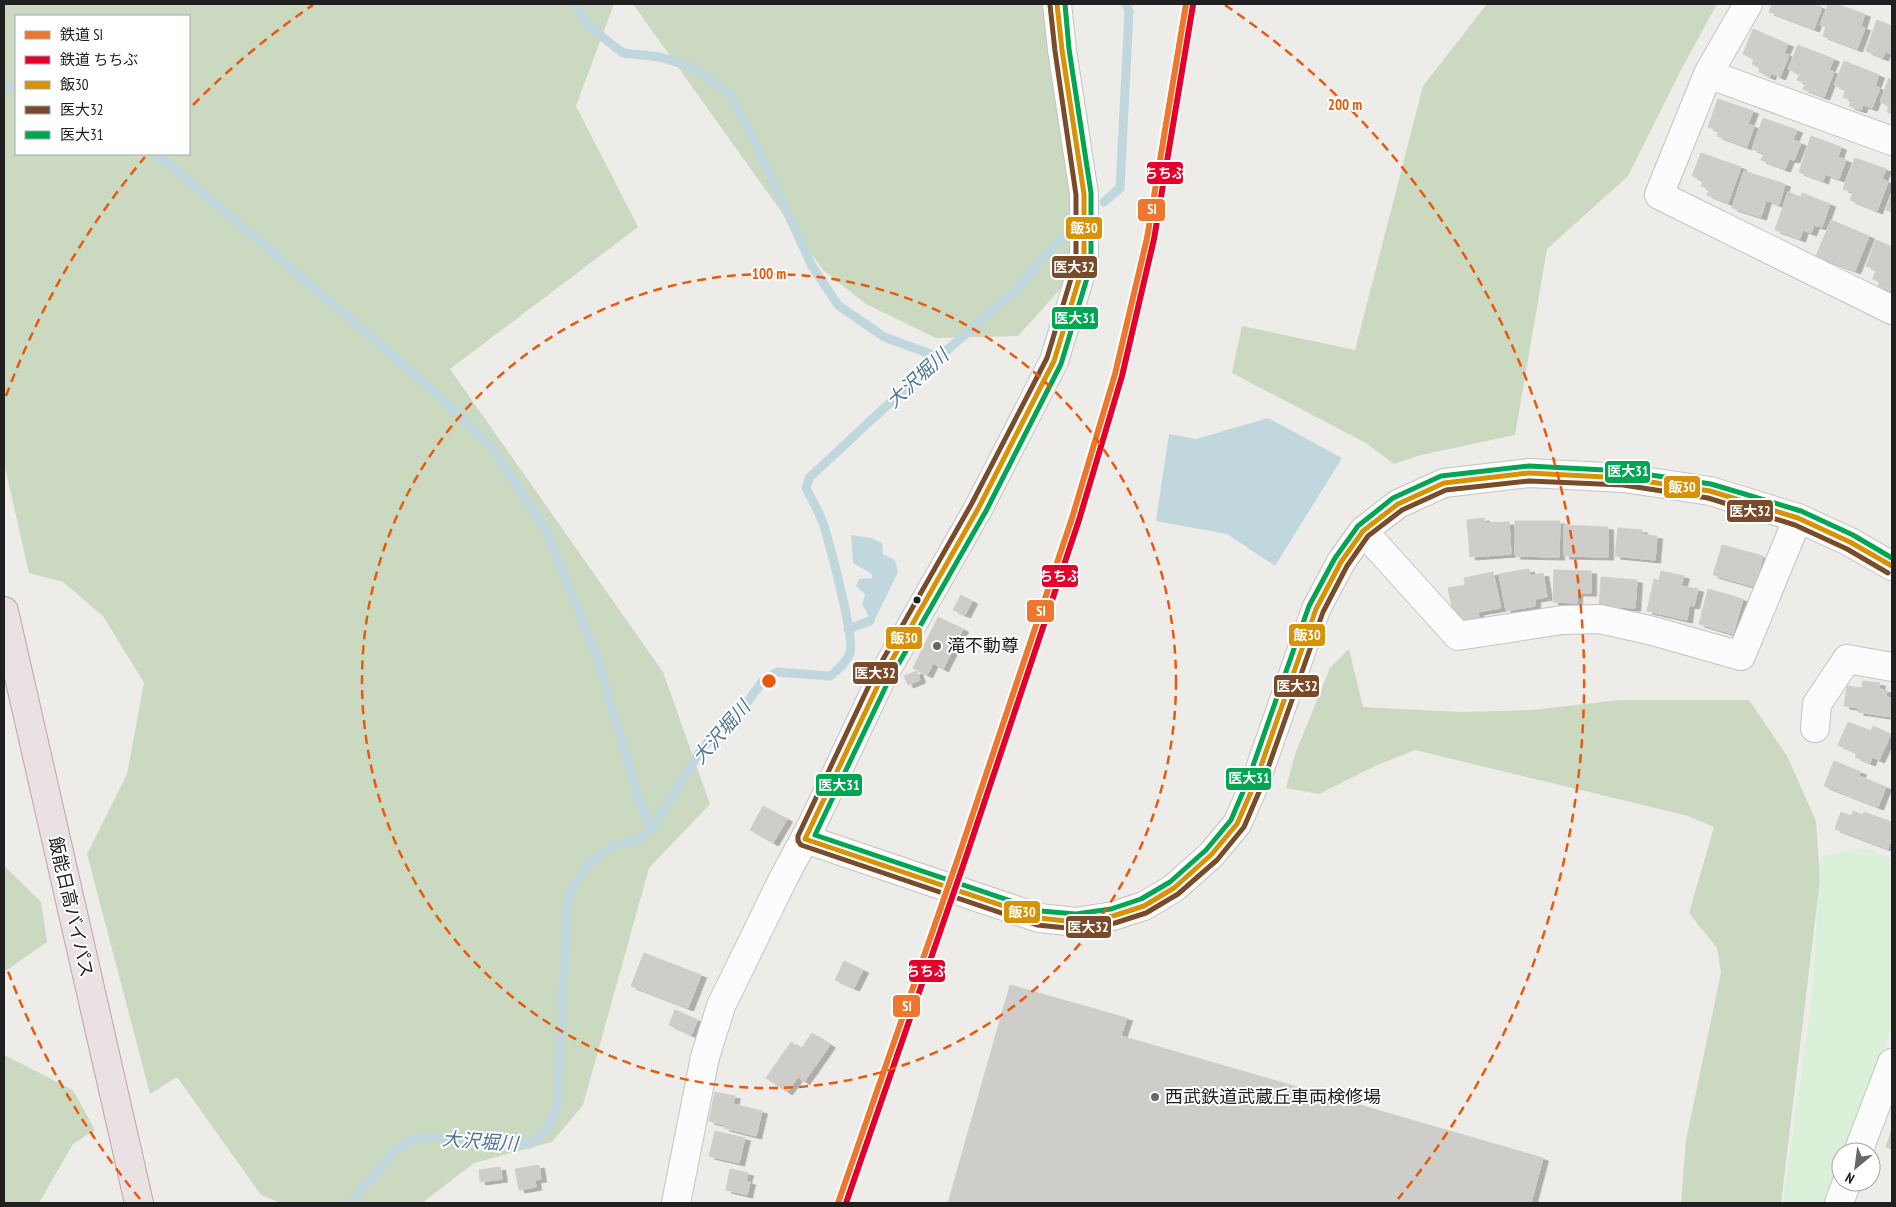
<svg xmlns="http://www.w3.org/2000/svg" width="1896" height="1207" font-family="'PT Sans Narrow','Noto Sans JP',sans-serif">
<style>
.forest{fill:#cbd9c1;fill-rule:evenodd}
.park{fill:#daf0d9}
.water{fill:#c0d8dd}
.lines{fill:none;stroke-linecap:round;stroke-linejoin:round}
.stream{stroke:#c0d8dd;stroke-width:9}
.building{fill:#cfcdca;stroke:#d1cecb;filter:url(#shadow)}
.minor-casing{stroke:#c4c3c1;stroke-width:30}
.highway-casing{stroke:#c0a3ac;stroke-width:30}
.minor{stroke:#fcfcfc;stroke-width:28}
.highway{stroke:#e9e1e2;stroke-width:28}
.bus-1-casing{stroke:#fff;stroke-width:9}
.bus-2-casing{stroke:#fff;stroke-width:9}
.bus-3-casing{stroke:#fff;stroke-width:9}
.bus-1{stroke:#d79205;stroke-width:5}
.bus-2{stroke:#7a4b2a;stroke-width:5}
.bus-3{stroke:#00a651;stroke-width:5}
.rail-1-casing{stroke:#fff;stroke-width:10}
.rail-2-casing{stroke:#fff;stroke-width:10}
.rail-1{stroke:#ed772d;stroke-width:6}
.rail-2{stroke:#e4002b;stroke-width:6}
.ring{fill:none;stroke:#e8590c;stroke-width:2.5;stroke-dasharray:9 6}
.bus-dot{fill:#202020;stroke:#fff;stroke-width:2}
.poi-dot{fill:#686766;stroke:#fff;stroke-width:2}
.labels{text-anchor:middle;stroke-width:4;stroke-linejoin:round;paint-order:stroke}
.poi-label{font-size:18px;fill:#202020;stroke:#fff;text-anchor:start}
.street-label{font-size:18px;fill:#202020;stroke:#fff}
.water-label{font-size:19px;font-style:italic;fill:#507696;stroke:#fff}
.centre{fill:#e8590c;stroke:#fff;stroke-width:2.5}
.ring-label{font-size:15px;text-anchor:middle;font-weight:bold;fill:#e8590c;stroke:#fff;stroke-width:4;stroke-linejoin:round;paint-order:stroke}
.line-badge{stroke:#fff;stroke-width:2}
.badge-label{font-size:14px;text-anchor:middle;font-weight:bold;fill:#fff}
</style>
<defs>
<filter id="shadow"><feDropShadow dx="5.5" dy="3" stdDeviation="0" flood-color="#0004"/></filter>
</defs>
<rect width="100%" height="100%" fill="#eeece9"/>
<path class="forest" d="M4 4H614L576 106 638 227 450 369 663 672 710 804 649 868 583 1105 552 1142 474 1163 422 1203H281L261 1195 177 1077 150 1094 87 854 127 774 144 683 103 616 63 582 29 573 4 463ZM189 16V154H16V16Z
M633 4H1057L1084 263 1018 336 936 338 866 304 823 270Z
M1487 4H1717L1682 68 1628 176 1547 249 1515 435 1421 455 1394 464 1366 443 1232 373 1242 326 1355 350 1423 86Z
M1349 649 1363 707 1461 712 1532 710 1620 700H1749L1787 756 1816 821 1820 880 1781 1203H1681L1686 1140 1721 973 1717 948 1689 913 1714 827 1688 816 1415 750 1377 765 1319 794 1286 788 1295 754 1330 668Z
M4 866 41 902 47 942 4 972Z
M4 1055 73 1090 95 1130 73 1144 39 1203H4Z"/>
<path class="park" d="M1866 848 1892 859V1026L1845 1152H1841V1163L1826 1203H1783L1812 994 1821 856Z"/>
<path class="water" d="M1268 418 1342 458 1275 566 1227 534 1156 521 1169 434 1196 439Z
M851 535 871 538 882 543 883 554 895 560 898 572 873 623C867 618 867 610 862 605L865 594 856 586 859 579 872 578V574L853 563Z"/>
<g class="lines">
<path class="stream" d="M576 4 586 24 623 53 660 57 692 67 729 93 753 138 812 266 838 305 884 337 939 357
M4 87H16
M154 154 169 164 381 345 450 406 494 450 547 532 598 660 641 806 653 828
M1104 202 1120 188 1129 12 1126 4
M848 629 870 621
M350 1203 397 1149 413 1139 438 1137 530 1144C549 1129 553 1122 558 1098L567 906 572 888 589 864 613 846 640 839 653 828 699 753 712 737 746 704 762 682 777 672 830 676C838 670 846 663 850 653 855 638 830 546 824 526 820 513 812 500 806 488L809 478 939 357 1017 290 1048 252 1063 238"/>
</g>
<path class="building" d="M1772 4H1813L1822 7 1814 29 1769 12Z
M1828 4H1836L1865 14 1861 26 1865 28 1857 49 1823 36 1826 27 1820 25Z
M1877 20 1892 26V54L1885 52 1883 58 1866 51Z
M1753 29 1788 44 1784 53 1789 55 1780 77 1771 73 1770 77 1759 72 1760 68 1752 64 1754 59 1743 54Z
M1798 45 1834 59 1829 70 1834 72 1824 97 1803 89 1806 83 1797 80 1800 74 1788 69Z
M1844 61 1879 75 1875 86 1880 88 1872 108 1863 105 1861 110 1849 106 1851 100 1843 97 1846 90 1834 85Z
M1889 78 1892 80V114L1887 112 1889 106 1880 102Z
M1718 99 1753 111 1748 124 1754 126 1747 147 1717 136 1719 131 1708 127Z
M1763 118 1797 130 1793 140 1801 143 1794 160 1789 159 1785 169 1761 160 1764 153 1752 149Z
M1811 136 1841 147 1838 157 1846 160 1839 179 1825 174 1823 181 1799 172Z
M1701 153 1741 167 1728 203 1707 195 1710 189 1701 186 1703 180 1692 176Z
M1855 158 1886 169 1882 179 1888 182 1877 211 1850 200 1853 192 1843 189Z
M1744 171 1785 184 1779 205 1766 200 1761 217 1732 208Z
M1788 192 1801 197 1802 193 1830 204 1822 227 1814 225 1811 233 1803 230 1800 239 1775 230Z
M1892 193V212L1886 210Z
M1831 220 1869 236 1855 271 1816 256Z
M1876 240 1892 247V291L1878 286 1880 282 1873 279 1876 270 1866 266Z
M1484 518 1485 523 1509 522 1511 554 1470 557 1467 520Z
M1515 521H1560L1559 557 1515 556Z
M1564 525 1608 527V557L1564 556Z
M1618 528 1642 530 1641 534 1657 536 1655 560 1615 556Z
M1722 545 1763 556 1755 587 1713 575Z
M1529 569 1530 576 1543 573 1547 597 1535 599V606L1506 611 1499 574Z
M1554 570 1591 571V593H1577V603L1553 602Z
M1661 571 1684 576 1681 586 1698 589 1694 606 1689 605 1687 620 1647 611 1654 579 1659 581Z
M1493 572 1501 608 1478 612 1479 618 1455 623 1448 588 1465 585 1464 578Z
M1601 577 1637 580 1635 608 1599 606Z
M1708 589 1743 599 1733 634 1699 624Z
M961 595 972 601 965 615 953 610Z
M938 617 963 629 943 669 933 663 927 675 913 668Z
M917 671 920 680 908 685 904 676Z
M1863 681 1880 683 1879 689 1887 690 1886 697 1892 698V717L1858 712 1859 708 1844 706 1847 686 1862 688Z
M1848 722 1871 731 1873 726 1891 734 1879 760 1872 757 1870 763 1855 757 1857 753 1838 745Z
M1834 761 1861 772 1859 776 1886 787 1878 807 1824 786Z
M763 806 787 819 773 843 750 830Z
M1853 811 1863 815 1864 812 1892 822V837L1888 849 1835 829 1841 812 1851 816Z
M644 953 701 975 688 1008 631 986Z
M844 961 863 970 854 988 835 980Z
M1010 985 1127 1018 1121 1036 1543 1158 1531 1203H948Z
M675 1010 698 1020 691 1035 669 1025Z
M812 1033 830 1045 804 1082 798 1077 787 1092 766 1078 791 1042 801 1049Z
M715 1092 735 1096 733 1104 762 1111 756 1136 724 1128 725 1125 709 1121Z
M1892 1129V1149L1886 1147Z
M715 1131 745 1138 739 1163 709 1156Z
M539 1165 541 1179 535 1180 536 1187 519 1190 515 1169Z
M500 1167 502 1179 480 1182 479 1170Z
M730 1169 748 1173 746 1181 750 1182 747 1195 726 1190Z"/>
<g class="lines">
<defs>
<path id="minor" d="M1748 4 1708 74 1659 195 1892 310
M1708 74 1892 141
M1363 531 1458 636 1562 620 1600 619 1653 631 1741 656 1798 518
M1815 728 1817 704 1847 659 1892 667
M805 839 1039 918 1076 922 1113 916 1144 906 1174 888 1211 855 1237 824 1255 783 1316 609 1341 562 1363 531 1398 504 1444 483 1529 473 1624 478 1710 491 1798 518 1850 542 1892 566
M1858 1152 1892 1063
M676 1203 705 1057 721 1006 783 879 812 825 880 681 979 507 1054 361 1084 263V194L1062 50 1057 4
M1839 1203 1847 1182"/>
<path id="highway" d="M4 611 139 1203"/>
</defs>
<use href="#minor" class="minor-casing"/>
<use href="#highway" class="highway-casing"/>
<use href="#minor" class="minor"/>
<use href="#highway" class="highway"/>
<defs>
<path id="bus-1" d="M1057 4 1062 50 1084 194V263L1054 361 979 507 880 681 805 839 1039 918 1076 922 1113 916 1144 906 1174 888 1211 855 1237 824 1255 783 1316 609 1341 562 1363 531 1398 504 1444 483 1529 473 1624 478 1710 491 1798 518 1850 542 1892 566"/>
<path id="bus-2" d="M1050 5 1055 51 1076 195V262L1047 358 972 503 873 677 798 836V841L801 845 1037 925 1077 929 1115 923 1146 913 1178 894 1217 860 1244 827 1262 785 1323 612 1347 566 1368 536 1402 510 1446 490 1529 481 1623 485 1708 498 1795 525 1847 549 1888 573"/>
<path id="bus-3" d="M1065 4 1069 49 1091 193V265L1061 364 986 511 887 684 815 835 1041 911 1076 914 1111 909 1141 899 1170 882 1206 850 1231 820 1248 780 1309 606 1335 558 1358 526 1393 498 1441 476 1529 466 1624 471 1711 484 1801 511 1853 535 1892 558"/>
</defs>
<use href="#bus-1" class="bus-1-casing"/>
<use href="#bus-2" class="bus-2-casing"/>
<use href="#bus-3" class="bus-3-casing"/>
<use href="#bus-1" class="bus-1"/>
<use href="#bus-2" class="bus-2"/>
<use href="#bus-3" class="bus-3"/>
<defs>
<path id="rail-1" d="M838 1203 958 858 1072 518 1115 374 1147 238 1186 4"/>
<path id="rail-2" d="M846 1203 965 860 1079 520 1122 376 1154 239 1193 5"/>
</defs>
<use href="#rail-1" class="rail-1-casing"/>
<use href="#rail-2" class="rail-2-casing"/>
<use href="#rail-1" class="rail-1"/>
<use href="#rail-2" class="rail-2"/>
</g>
<g class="ring">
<circle cx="769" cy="681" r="407"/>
<path d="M140 1199A815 815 0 0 1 6 966M6 396A815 815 0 0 1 145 157M193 105A815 815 0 0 1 313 5M1225 5A815 815 0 0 1 1398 1199"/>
</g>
<circle class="bus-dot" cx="917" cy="600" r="4.5"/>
<g class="poi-dot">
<circle cx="937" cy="646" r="5"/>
<circle cx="1155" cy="1097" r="5"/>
</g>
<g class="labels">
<g class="poi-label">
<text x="947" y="652">滝不動尊</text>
<text x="1165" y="1103">西武鉄道武蔵丘車両検修場</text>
</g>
<g class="street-label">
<text transform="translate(71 907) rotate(77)" y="6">飯能日高バイパス</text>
</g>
<g class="water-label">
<text transform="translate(917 378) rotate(-43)" y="7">大沢堀川</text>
<text transform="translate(721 732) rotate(-49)" y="7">大沢堀川</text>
<text transform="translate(480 1141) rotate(4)" y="7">大沢堀川</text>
</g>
</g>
<circle cx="769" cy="681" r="8" class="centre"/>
<g class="ring-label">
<text x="1345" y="110">200 m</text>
<text x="769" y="279">100 m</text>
</g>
<g class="line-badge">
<rect x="1146" y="161" width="38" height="24" rx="5" fill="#e4002b"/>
<rect x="1137" y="198" width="29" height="24" rx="5" fill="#ed772d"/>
<rect x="1065" y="216" width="38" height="24" rx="5" fill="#d79205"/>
<rect x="1051" y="255" width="47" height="24" rx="5" fill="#7a4b2a"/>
<rect x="1051" y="306" width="48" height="24" rx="5" fill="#00a651"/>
<rect x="1604" y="460" width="47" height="24" rx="5" fill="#00a651"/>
<rect x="1663" y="475" width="38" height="24" rx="5" fill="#d79205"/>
<rect x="1726" y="499" width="48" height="24" rx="5" fill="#7a4b2a"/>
<rect x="1041" y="564" width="38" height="24" rx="5" fill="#e4002b"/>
<rect x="1026" y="599" width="29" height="24" rx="5" fill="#ed772d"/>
<rect x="1288" y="623" width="38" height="24" rx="5" fill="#d79205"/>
<rect x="885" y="626" width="38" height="24" rx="5" fill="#d79205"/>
<rect x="852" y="661" width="47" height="24" rx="5" fill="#7a4b2a"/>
<rect x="1273" y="674" width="47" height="24" rx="5" fill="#7a4b2a"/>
<rect x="1225" y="767" width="47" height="24" rx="5" fill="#00a651"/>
<rect x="815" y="773" width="48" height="24" rx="5" fill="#00a651"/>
<rect x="1003" y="900" width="38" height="24" rx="5" fill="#d79205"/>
<rect x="1065" y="915" width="47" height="24" rx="5" fill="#7a4b2a"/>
<rect x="908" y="959" width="38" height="24" rx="5" fill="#e4002b"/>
<rect x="892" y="994" width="29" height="24" rx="5" fill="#ed772d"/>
</g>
<g class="badge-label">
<text x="1165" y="178">ちちぶ</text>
<text x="1152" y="214">SI</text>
<text x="1084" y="233">飯30</text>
<text x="1074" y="272">医大32</text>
<text x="1075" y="323">医大31</text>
<text x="1628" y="476">医大31</text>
<text x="1682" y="492">飯30</text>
<text x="1750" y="516">医大32</text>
<text x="1060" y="581">ちちぶ</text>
<text x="1041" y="616">SI</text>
<text x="1307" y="640">飯30</text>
<text x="904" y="643">飯30</text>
<text x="875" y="678">医大32</text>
<text x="1297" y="691">医大32</text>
<text x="1249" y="783">医大31</text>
<text x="839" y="790">医大31</text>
<text x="1022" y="917">飯30</text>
<text x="1088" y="932">医大32</text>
<text x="927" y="976">ちちぶ</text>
<text x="907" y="1011">SI</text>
</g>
<rect width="1896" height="1207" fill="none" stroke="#202020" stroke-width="10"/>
<rect x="15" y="15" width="175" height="140" fill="#ffffff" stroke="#a6a6a6"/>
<rect x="25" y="31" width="25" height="8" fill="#ed772d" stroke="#a6a6a6"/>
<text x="60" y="40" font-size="15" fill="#202020">鉄道 SI</text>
<rect x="25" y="56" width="25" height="8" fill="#e4002b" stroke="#a6a6a6"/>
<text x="60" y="65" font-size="15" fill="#202020">鉄道 ちちぶ</text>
<rect x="25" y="81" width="25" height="8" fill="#d79205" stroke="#a6a6a6"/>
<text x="60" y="90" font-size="15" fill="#202020">飯30</text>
<rect x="25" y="106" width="25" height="8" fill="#7a4b2a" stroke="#a6a6a6"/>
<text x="60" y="115" font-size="15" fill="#202020">医大32</text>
<rect x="25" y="131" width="25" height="8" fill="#00a651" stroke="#a6a6a6"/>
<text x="60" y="140" font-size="15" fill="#202020">医大31</text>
<g transform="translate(1856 1167) rotate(209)"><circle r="24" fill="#ffffff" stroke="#a6a6a6"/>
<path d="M0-4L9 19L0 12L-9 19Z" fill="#686766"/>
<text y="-8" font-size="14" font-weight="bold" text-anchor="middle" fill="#202020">N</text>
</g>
</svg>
